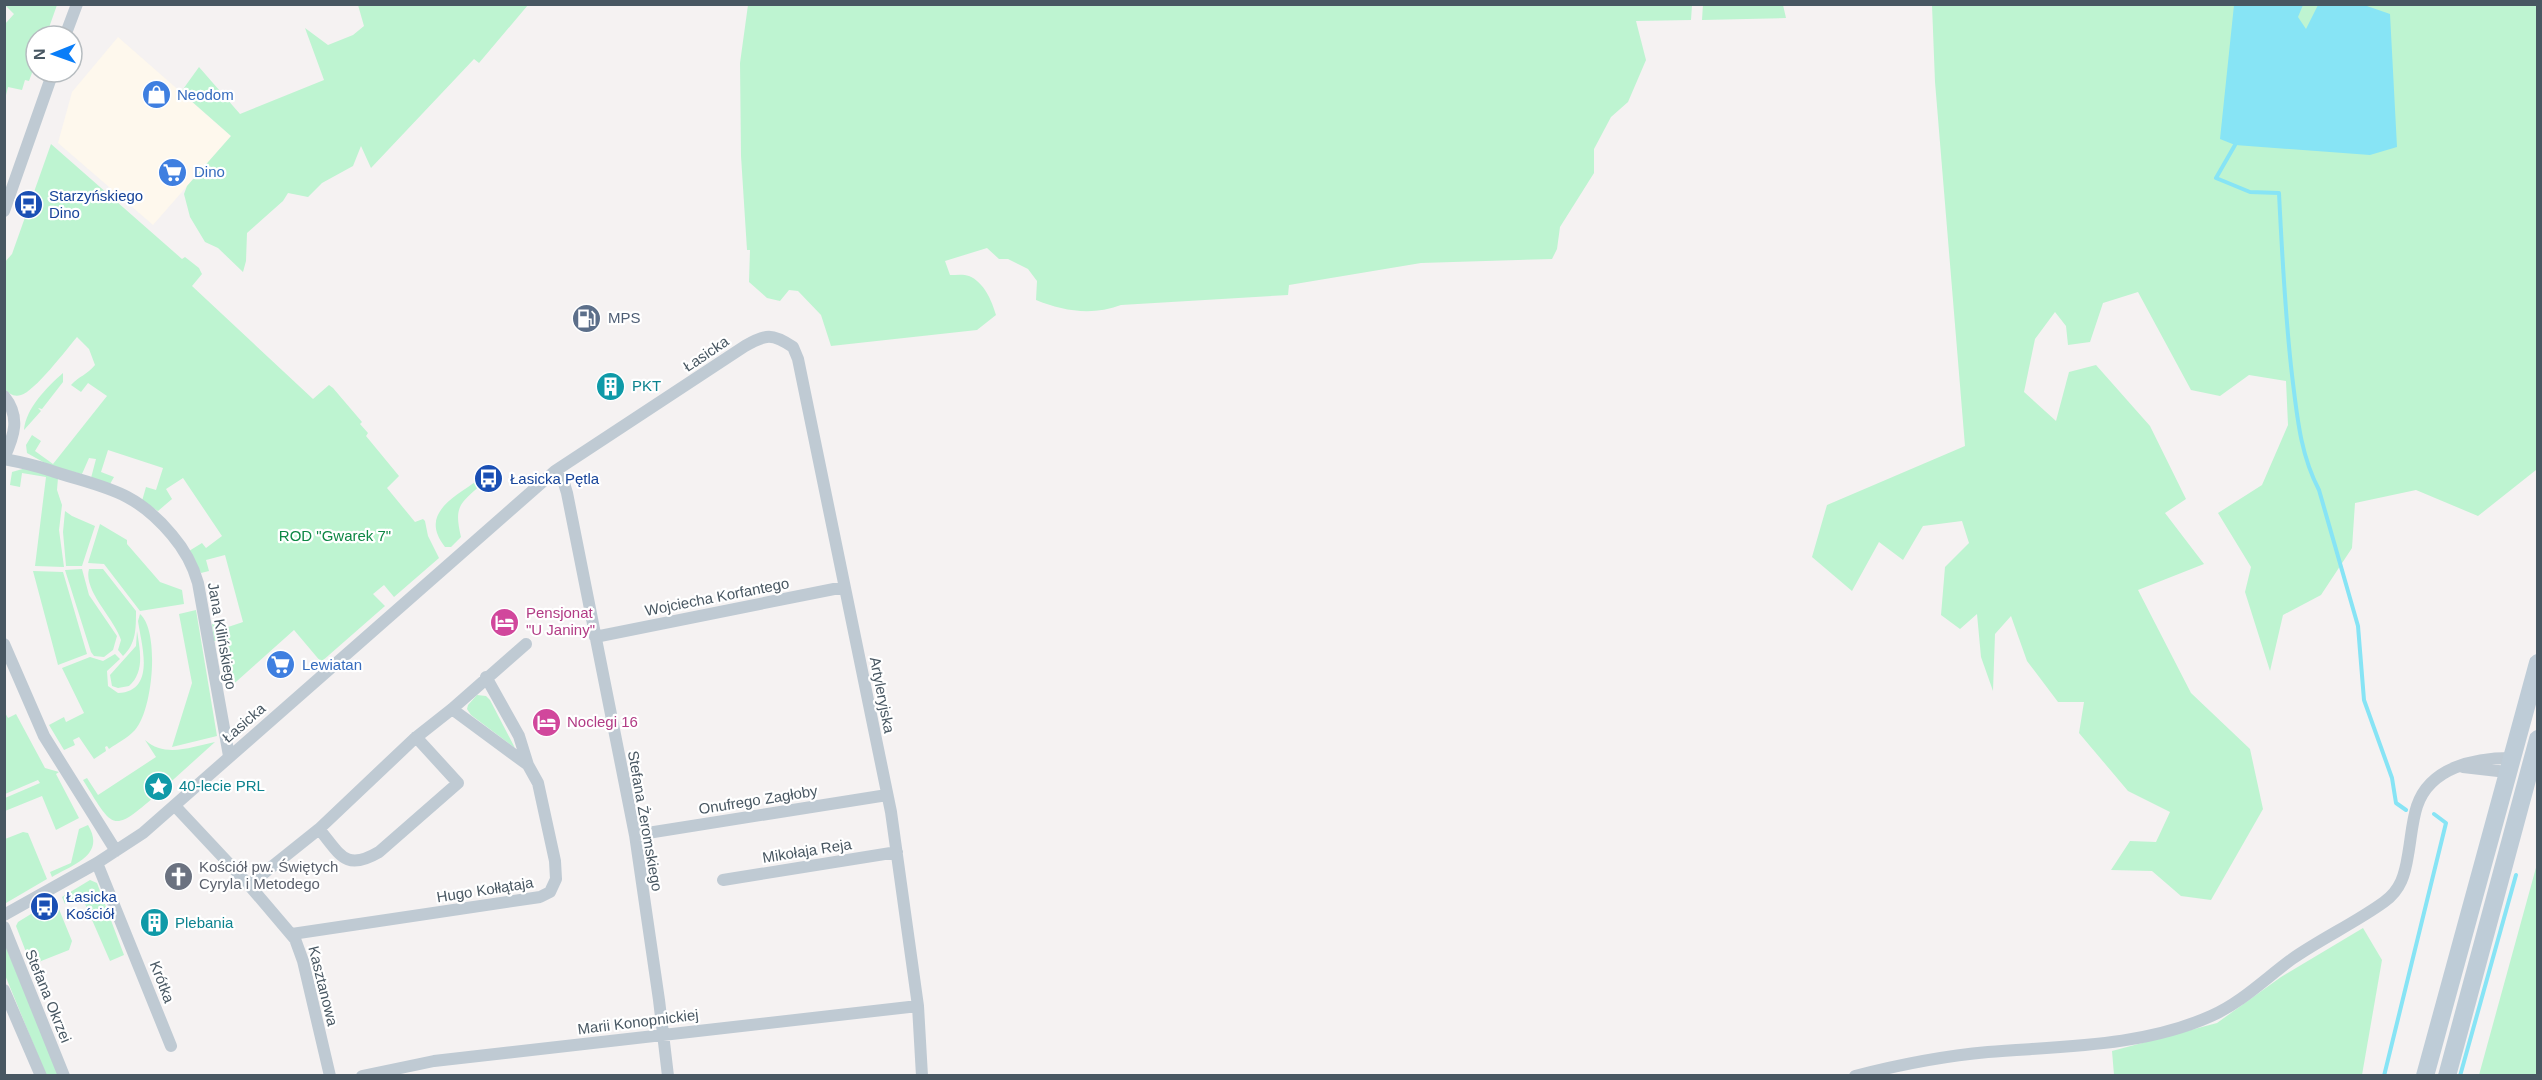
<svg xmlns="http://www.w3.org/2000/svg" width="2542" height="1080" font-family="Arial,sans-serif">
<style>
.commercial{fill:#fef8ed}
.green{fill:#bef4d1}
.water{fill:#87e4f5}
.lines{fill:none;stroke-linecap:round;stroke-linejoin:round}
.stream{stroke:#87e4f5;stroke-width:4}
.street{stroke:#bfcad3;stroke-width:12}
.secondary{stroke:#beccd7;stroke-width:18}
.labels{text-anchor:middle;stroke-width:4.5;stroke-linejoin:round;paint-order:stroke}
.shop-label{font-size:15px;fill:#366cbe;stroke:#fff;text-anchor:start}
.transit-label{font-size:15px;fill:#164399;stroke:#fff;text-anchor:start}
.service-label{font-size:15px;fill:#4e5e75;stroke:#fff;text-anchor:start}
.street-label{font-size:15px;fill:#485762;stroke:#fff}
.culture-label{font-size:15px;fill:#0d838f;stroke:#fff;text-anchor:start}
.park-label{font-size:15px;fill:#0e8745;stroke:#fff}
.hotel-label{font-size:15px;fill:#b23c85;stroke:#fff;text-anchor:start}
.worship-label{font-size:15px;fill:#5b616d;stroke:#fff;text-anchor:start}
</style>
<rect width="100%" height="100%" fill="#f5f2f2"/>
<path class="commercial" d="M118 37 231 136 153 225 58 143 72 92Z"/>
<path class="green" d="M1703 4 1783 5 1786 18 1702 20Z
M5 5H57L46 36H36V62L29 81 25 80 22 90 8 87 5 99V24L14 14Z
M358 5H528L479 63 474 59 371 168 361 146 353 166 322 183 308 197 288 193 283 201 247 233 246 261 243 272 218 248 205 242 190 217 184 194 187 186 231 136 181 92 199 67 240 114 324 80 305 28 328 45 353 35 364 26Z
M748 5 1692 4V5L1691 20 1636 21 1646 60 1628 102 1611 117 1594 149V173L1560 227 1557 249 1552 259 1421 263 1289 285 1288 295 1121 305C1092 316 1063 311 1036 300L1037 281 1028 269 1008 259H999L987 248 945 261 950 275C956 275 964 274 969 276 984 282 992 301 996 315L977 330 831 346 821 315 798 291 789 290 780 301 767 298 749 282 750 250H747L741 156 740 63Z
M1932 5H2537L2536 470 2478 516 2416 490 2355 503 2352 548 2321 595 2283 615 2270 671 2245 592 2251 567 2218 513 2262 485 2288 425 2286 381 2249 375 2220 396 2191 390 2138 292 2103 303 2090 342 2068 345 2066 326 2055 312 2035 339 2024 392 2056 421 2069 372 2096 365 2150 426 2186 499 2165 513 2204 564 2138 590 2191 693 2250 749 2263 809 2211 900 2181 896 2152 871 2111 870 2130 841 2156 842 2170 812 2128 791 2079 733 2084 702H2058L2027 661 2011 616 1995 634 1993 691 1981 657 1977 614 1960 629 1941 615 1945 567 1969 543 1962 521 1923 526 1903 560 1879 542 1852 591 1812 557 1827 505 1965 446 1935 82Z
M51 144 182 259 185 257 199 268 202 274 192 286 313 399 329 385 333 388 362 422 360 424 368 433 366 436 399 476 387 488 415 522 423 519 425 521 428 536 439 558 394 597 384 585 373 594 385 606 321 662 294 630 228 689 221 679 229 675 224 640 214 641 212 624 222 622 225 628 243 622 225 555 206 560 209 571 201 573 189 551 202 543 206 548 222 536 183 478 166 489 172 499 158 511 142 501 146 487 156 490 163 468 108 450 101 472 114 477 110 484 91 478 96 459 89 458 82 474 52 467 27 453 26 445 32 435 41 441 35 451 53 464 107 396 88 383 81 392 71 385C79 376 87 375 95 365L89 349 77 337C67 349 34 392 21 395 14 397 9 394 5 389L4 263 12 254Z
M63 373V382L42 409 38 408 41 411 24 430C26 408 47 387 63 373Z
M26 468 58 478 57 490 62 505 59 530 64 567 35 566 46 477 22 473 20 487 10 485 12 472Z
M478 480 481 485C459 504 454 507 461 537L451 547H445C419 514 453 498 478 480Z
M65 511 72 516 95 526 82 566H66L63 532Z
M100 524 127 540V544L160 582 182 590 184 604 140 611 104 564 88 563Z
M82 569 89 595 117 636 113 650 104 657 94 656 91 652 65 570Z
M89 569H103L136 611C136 629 136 644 123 656L118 650 121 640C114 618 83 591 89 569Z
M33 571 63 572 87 654 58 665Z
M196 610 217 736 172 747 192 683 179 614Z
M140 614C160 631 153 710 135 730 128 738 117 743 109 749L107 746 105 747 106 751 94 759 79 737 73 740 75 745 64 750 49 725 64 717 66 722 84 713 62 668 90 657 103 661 115 654 120 659 107 671 108 686 118 693C157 691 141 644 138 621Z
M137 631C140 650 145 672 129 686L118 688 112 686 110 675 136 646Z
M477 695 486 696 490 700 515 748 471 715 467 709 468 705Z
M4 711 8 718 16 714 45 768 59 772 56 774 79 818 56 830 42 796 5 811V798L40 783 38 780 5 794 6 748Z
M145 740C165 758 191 747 215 742L164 788 161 785 157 789 160 792C112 833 115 832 83 780L87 778 98 795 156 757Z
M88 825C106 855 74 864 52 877L50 872 71 863 79 829Z
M23 832 28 833 47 879 6 903 5 839Z
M2537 864V1075H2479Z
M90 880 97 883 124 955 110 961 82 897 65 904 62 897Z
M52 901 56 902 72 941 69 950 31 965 16 926 18 922Z
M2363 928 2382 960 2362 1075H2114L2112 1051 2217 1023 2281 977Z
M4 942 59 1075H46L5 975Z"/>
<path class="water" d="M2234 5H2303L2298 17 2306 29 2318 5H2364L2390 14 2397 147 2370 155 2235 145 2220 139Z"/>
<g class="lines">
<path class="stream" d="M2235 145 2216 178 2250 192 2279 193C2282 254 2285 315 2292 375 2297 415 2300 454 2319 490L2358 626 2364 700 2392 778 2396 803 2406 810
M2384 1076 2446 823 2434 814
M2460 1076 2516 875"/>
<path class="street" d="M65 36 77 4
M4 211 53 72
M4 396C21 417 14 436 4 458
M4 459C20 462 34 465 49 470 102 488 133 488 172 535 184 549 193 565 198 583L229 756
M555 471 563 480 567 493 635 835 659 1000 668 1076
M595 637 844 587
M4 644 44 736 116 851
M452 709 528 765
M2463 767 2507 772
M175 806 249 885 295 939 303 961 330 1076
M319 829C340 854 345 872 379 852L458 783 416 737
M635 835 887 795
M97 863 171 1046
M723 880 897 852
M249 885 319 829 414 739 452 709 526 644
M4 915 97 863 143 833 555 471 745 346C766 334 772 333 793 347L798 359 891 812 918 1006 922 1076
M4 927 64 1076
M292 934 540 897 550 892 556 879 555 861 538 783 528 765 519 736 486 677
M4 990 41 1076
M362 1076 434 1061 918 1006
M1855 1076C1898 1065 1943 1056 1988 1052 2062 1046 2142 1047 2211 1016 2241 1003 2266 978 2292 959 2322 938 2355 923 2384 902 2401 890 2405 874 2408 855 2411 839 2412 821 2417 806 2430 767 2475 758 2511 758"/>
<path class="secondary" d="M2425 1076 2538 663
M2447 1076 2538 739"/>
</g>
<defs>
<symbol id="shop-disc" viewBox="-11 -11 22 22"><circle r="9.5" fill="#3f7fe0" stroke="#fff"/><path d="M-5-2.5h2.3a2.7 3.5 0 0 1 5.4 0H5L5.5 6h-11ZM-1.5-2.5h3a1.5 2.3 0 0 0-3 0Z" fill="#fff"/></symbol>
<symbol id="supermarket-disc" viewBox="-11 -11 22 22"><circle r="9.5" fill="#3f7fe0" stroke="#fff"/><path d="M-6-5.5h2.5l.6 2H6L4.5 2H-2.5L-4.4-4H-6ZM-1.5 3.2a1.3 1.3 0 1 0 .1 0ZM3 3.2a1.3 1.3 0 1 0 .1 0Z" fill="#fff"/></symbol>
<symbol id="bus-disc" viewBox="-11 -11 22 22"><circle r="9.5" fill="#1a4fb4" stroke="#fff"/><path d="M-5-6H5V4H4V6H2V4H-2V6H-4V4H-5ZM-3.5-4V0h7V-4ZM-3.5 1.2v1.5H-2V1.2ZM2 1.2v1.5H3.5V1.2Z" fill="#fff"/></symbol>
<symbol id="fuel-disc" viewBox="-11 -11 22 22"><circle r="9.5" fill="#5c6f8a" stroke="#fff"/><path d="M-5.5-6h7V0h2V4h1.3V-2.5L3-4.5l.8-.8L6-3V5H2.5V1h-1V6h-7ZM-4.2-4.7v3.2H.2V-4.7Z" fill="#fff"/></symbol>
<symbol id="building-disc" viewBox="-11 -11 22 22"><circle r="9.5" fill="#0f9aa8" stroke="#fff"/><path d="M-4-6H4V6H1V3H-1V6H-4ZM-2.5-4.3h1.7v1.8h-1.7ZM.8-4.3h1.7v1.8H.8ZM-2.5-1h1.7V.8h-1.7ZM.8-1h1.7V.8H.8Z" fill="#fff"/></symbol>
<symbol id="hotel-disc" viewBox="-11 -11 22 22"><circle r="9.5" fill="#d1479c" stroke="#fff"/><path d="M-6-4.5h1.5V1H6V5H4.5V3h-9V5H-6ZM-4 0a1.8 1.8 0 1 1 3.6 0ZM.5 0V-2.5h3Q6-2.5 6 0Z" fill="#fff"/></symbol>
<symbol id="sight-disc" viewBox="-11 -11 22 22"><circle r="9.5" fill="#0f9aa8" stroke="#fff"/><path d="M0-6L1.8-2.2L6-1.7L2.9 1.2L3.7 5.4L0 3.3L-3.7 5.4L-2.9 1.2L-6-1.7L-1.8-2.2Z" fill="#fff"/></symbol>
<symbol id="church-disc" viewBox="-11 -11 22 22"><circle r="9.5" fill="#6b7280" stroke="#fff"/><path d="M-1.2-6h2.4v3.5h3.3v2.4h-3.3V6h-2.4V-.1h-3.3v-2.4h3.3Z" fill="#fff"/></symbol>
</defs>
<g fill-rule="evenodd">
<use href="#shop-disc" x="140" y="78" width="33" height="33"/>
<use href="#supermarket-disc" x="156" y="156" width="33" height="33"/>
<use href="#bus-disc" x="12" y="188" width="33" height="33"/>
<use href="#fuel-disc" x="570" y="302" width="33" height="33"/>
<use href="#building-disc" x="594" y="370" width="33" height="33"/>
<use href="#bus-disc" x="472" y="462" width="33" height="33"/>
<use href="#hotel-disc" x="488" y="606" width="33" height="33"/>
<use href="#supermarket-disc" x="264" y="648" width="33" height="33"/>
<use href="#hotel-disc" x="530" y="706" width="33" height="33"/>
<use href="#sight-disc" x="142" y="770" width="33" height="33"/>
<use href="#church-disc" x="162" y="860" width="33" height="33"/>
<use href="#bus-disc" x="28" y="890" width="33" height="33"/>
<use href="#building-disc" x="138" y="906" width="33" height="33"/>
</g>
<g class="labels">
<g class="shop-label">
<text x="177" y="100">Neodom</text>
<text x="194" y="177">Dino</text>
<text x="302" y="670">Lewiatan</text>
</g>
<g class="transit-label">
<text x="49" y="201">Starzyńskiego<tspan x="49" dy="17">Dino</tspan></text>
<text x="510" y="484">Łasicka Pętla</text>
<text x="66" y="902">Łasicka<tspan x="66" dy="17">Kościół</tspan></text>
</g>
<g class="service-label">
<text x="608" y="323">MPS</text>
</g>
<g class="street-label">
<text transform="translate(706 354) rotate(-34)" y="5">Łasicka</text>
<text transform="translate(717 597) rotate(-11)" y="5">Wojciecha Korfantego</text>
<text transform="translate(222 636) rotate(80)" y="5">Jana Kilińskiego</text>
<text transform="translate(882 695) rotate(79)" y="5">Artyleryjska</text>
<text transform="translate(244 723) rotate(-41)" y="5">Łasicka</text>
<text transform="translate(758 800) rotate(-9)" y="5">Onufrego Zagłoby</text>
<text transform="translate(645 821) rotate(80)" y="5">Stefana Żeromskiego</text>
<text transform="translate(807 851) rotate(-9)" y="5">Mikołaja Reja</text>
<text transform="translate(485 890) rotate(-9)" y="5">Hugo Kołłątaja</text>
<text transform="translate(162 982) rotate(69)" y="5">Krótka</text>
<text transform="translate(323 986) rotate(76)" y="5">Kasztanowa</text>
<text transform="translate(48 996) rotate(68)" y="5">Stefana Okrzei</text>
<text transform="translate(638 1022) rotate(-7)" y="5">Marii Konopnickiej</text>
</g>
<g class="culture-label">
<text x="632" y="391">PKT</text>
<text x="179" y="791">40-lecie PRL</text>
<text x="175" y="928">Plebania</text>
</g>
<g class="park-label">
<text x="335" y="541">ROD "Gwarek 7"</text>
</g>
<g class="hotel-label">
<text x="526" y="618">Pensjonat<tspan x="526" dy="17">"U Janiny"</tspan></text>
<text x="567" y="727">Noclegi 16</text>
</g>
<g class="worship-label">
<text x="199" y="872">Kościół pw. Świętych<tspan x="199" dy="17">Cyryla i Metodego</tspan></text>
</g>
</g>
<rect width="2542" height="1080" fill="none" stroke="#485762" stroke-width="12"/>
<g transform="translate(54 54) rotate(269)"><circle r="28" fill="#ffffff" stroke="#b6bcc0" stroke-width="1.5"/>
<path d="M0-4.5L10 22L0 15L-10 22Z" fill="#097df8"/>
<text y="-9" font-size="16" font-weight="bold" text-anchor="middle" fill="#485762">N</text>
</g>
</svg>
